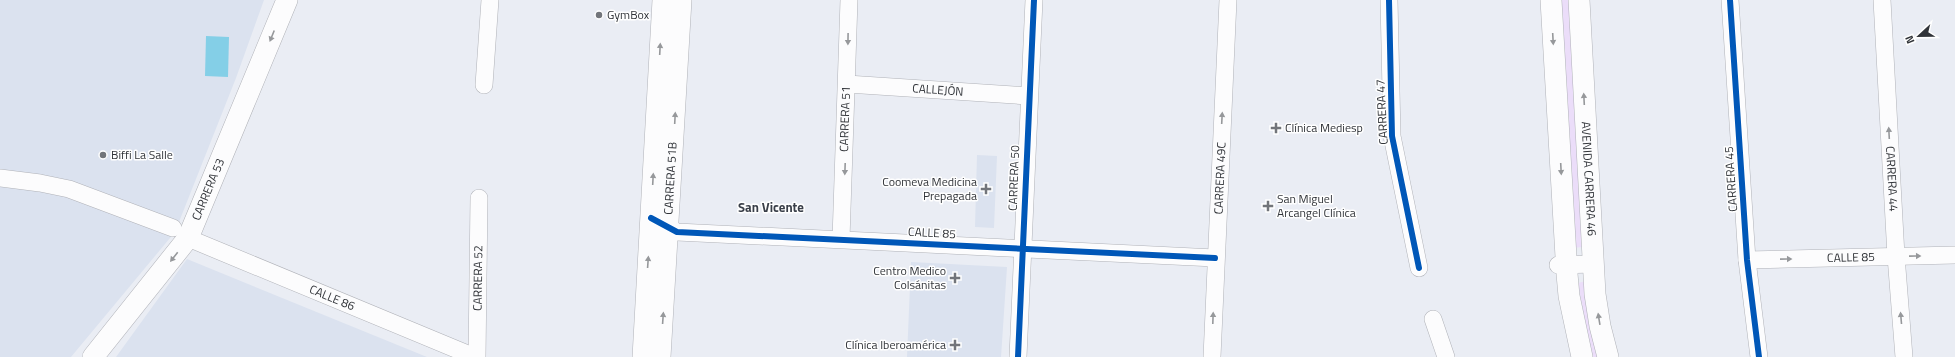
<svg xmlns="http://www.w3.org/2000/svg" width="1955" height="357" font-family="'Titillium Web',sans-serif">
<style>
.built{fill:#dbe2ef}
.green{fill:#ebddf9}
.water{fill:#84cfe7}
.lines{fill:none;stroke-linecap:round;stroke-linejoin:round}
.minor-casing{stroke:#b0b2b8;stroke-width:18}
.major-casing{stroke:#b0b2b8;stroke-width:22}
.minor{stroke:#fcfcfd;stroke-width:17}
.major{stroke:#fcfcfd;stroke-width:21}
.cycleway-casing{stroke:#fff;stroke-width:8}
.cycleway{stroke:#0057b8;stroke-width:6}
.oneway{fill:#96989b}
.poi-dot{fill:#72757a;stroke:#fff;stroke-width:1.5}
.labels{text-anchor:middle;stroke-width:3;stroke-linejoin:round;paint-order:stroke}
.poi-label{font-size:12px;fill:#313439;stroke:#fff;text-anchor:start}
.street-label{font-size:12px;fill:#313439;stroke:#fff}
.neighbourhood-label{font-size:13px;font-weight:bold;fill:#3a3f49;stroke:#fff}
</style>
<rect width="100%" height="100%" fill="#eaedf4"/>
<path class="built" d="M0 0H264L236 78 175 232 71 357H0Z
M977 155 997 156 994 228 975 227Z
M187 259 319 313 427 357H116Z
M911 262 1007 267 1001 357H907Z"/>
<path class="green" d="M1556 0H1571L1584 247 1570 248Z
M1586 281 1599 357H1591L1578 283Z"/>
<path class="water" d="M206 36 229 37 228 77 205 76Z"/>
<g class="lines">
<defs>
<g id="minor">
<path d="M1389 0 1392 136 1419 268"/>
<path d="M1730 0 1747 260 1759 357"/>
<path id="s1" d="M1882 0 1896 256 1904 357"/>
<path id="s2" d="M847 84 1029 96"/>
<path d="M484 85 490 0"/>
<path d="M0 178 40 183 69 189 173 228"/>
<path d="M658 222 677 232 1215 258"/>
<path id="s3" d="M188 238 475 357"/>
<path id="s4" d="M841 239 849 0"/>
<path id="s5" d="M1747 260 1955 255"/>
<path d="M1558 265 1594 264"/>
<path d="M1433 319 1446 357"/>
<path id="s6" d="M477 357 479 198"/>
<path d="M1018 357 1034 0"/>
<path id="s7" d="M1212 357 1228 0"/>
</g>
<g id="major">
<path d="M1551 0 1567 274 1569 296 1582 357"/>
<path id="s8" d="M1579 0 1595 294 1600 326 1608 357"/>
<path id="s9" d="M93 357 188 238 287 0"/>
<path d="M643 357 663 0"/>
<path id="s10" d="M660 357 681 0"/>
</g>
</defs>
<use href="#minor" class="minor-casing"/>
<use href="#major" class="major-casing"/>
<use href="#minor" class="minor"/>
<use href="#major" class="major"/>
<defs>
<path id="cycleway" d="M1389 0 1392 136 1419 268
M1730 0 1747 260 1759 357
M651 218 677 232 1215 258
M1018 357 1034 0"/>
</defs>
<use href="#cycleway" class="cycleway-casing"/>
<use href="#cycleway" class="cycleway"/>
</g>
<defs><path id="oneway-solid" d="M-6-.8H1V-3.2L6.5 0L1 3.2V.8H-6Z"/></defs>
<g class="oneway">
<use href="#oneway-solid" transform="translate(272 36) rotate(112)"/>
<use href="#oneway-solid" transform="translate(848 39) rotate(91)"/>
<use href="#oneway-solid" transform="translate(1553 39) rotate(87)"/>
<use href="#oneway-solid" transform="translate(660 49) rotate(-87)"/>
<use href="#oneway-solid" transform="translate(1584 99) rotate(-93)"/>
<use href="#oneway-solid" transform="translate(675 118) rotate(-87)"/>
<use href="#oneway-solid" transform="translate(1222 118) rotate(-87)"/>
<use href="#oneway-solid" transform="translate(1889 133) rotate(-93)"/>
<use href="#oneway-solid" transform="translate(845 169) rotate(92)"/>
<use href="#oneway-solid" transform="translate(1561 169) rotate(87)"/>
<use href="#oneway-solid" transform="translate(653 179) rotate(-87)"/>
<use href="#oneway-solid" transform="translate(1915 256) rotate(-1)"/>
<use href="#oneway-solid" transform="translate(174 257) rotate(128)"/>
<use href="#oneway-solid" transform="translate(1786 259) rotate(-1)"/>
<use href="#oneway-solid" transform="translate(648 262) rotate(-86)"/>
<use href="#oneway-solid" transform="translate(663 318) rotate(-86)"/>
<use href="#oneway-solid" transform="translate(1213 318) rotate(-88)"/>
<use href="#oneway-solid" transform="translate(1901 318) rotate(-95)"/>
<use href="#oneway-solid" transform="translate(1599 319) rotate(-99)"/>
</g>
<g class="poi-dot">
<circle cx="599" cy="15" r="4"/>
<path d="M1274 122h4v4h4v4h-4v4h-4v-4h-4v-4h4z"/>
<circle cx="103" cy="155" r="4"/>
<path d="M984 183h4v4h4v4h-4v4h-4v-4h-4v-4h4z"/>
<path d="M1266 200h4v4h4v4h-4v4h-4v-4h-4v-4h4z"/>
<path d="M953 272h4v4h4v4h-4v4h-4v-4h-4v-4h4z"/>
<path d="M953 339h4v4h4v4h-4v4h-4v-4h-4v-4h4z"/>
</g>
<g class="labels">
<g class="poi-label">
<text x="607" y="19">GymBox</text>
<text x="1285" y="132">Clínica Mediesp</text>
<text x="111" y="159">Biffi La Salle</text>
<text x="977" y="186" text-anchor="end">Coomeva Medicina<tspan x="977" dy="14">Prepagada</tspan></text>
<text x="1277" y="203">San Miguel<tspan x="1277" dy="14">Arcangel Clínica</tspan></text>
<text x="946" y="275" text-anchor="end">Centro Medico<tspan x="946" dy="14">Colsánitas</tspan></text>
<text x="946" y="349" text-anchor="end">Clínica Iberoamérica</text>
</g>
<g class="street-label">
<text dy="4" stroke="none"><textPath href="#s2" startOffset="91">CALLEJÓN</textPath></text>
<text transform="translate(1382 112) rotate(-93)" y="4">CARRERA 47</text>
<text dy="4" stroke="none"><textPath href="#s4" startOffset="120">CARRERA 51</textPath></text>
<text transform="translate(1014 178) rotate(-88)" y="4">CARRERA 50</text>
<text dy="4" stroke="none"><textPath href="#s7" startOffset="179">CARRERA 49C</textPath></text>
<text dy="4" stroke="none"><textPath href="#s10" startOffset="179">CARRERA 51B</textPath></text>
<text dy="4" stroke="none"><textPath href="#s8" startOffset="179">AVENIDA CARRERA 46</textPath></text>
<text transform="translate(1731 179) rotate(-94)" y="4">CARRERA 45</text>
<text dy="4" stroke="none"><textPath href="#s1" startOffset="179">CARRERA 44</textPath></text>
<text dy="4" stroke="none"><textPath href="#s9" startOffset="205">CARRERA 53</textPath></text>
<text transform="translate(932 233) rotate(3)" y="4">CALLE 85</text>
<text dy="4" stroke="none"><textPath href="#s5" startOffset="104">CALLE 85</textPath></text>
<text dy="4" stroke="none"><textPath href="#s6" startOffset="79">CARRERA 52</textPath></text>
<text dy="4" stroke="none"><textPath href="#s3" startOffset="156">CALLE 86</textPath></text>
</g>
<g class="neighbourhood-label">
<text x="771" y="212">San Vicente</text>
</g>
</g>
<g transform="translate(1919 36) rotate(248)" stroke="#ffffff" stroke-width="3" paint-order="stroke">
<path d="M0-3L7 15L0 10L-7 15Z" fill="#313439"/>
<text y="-6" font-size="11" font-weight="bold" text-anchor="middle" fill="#313439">N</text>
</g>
</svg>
